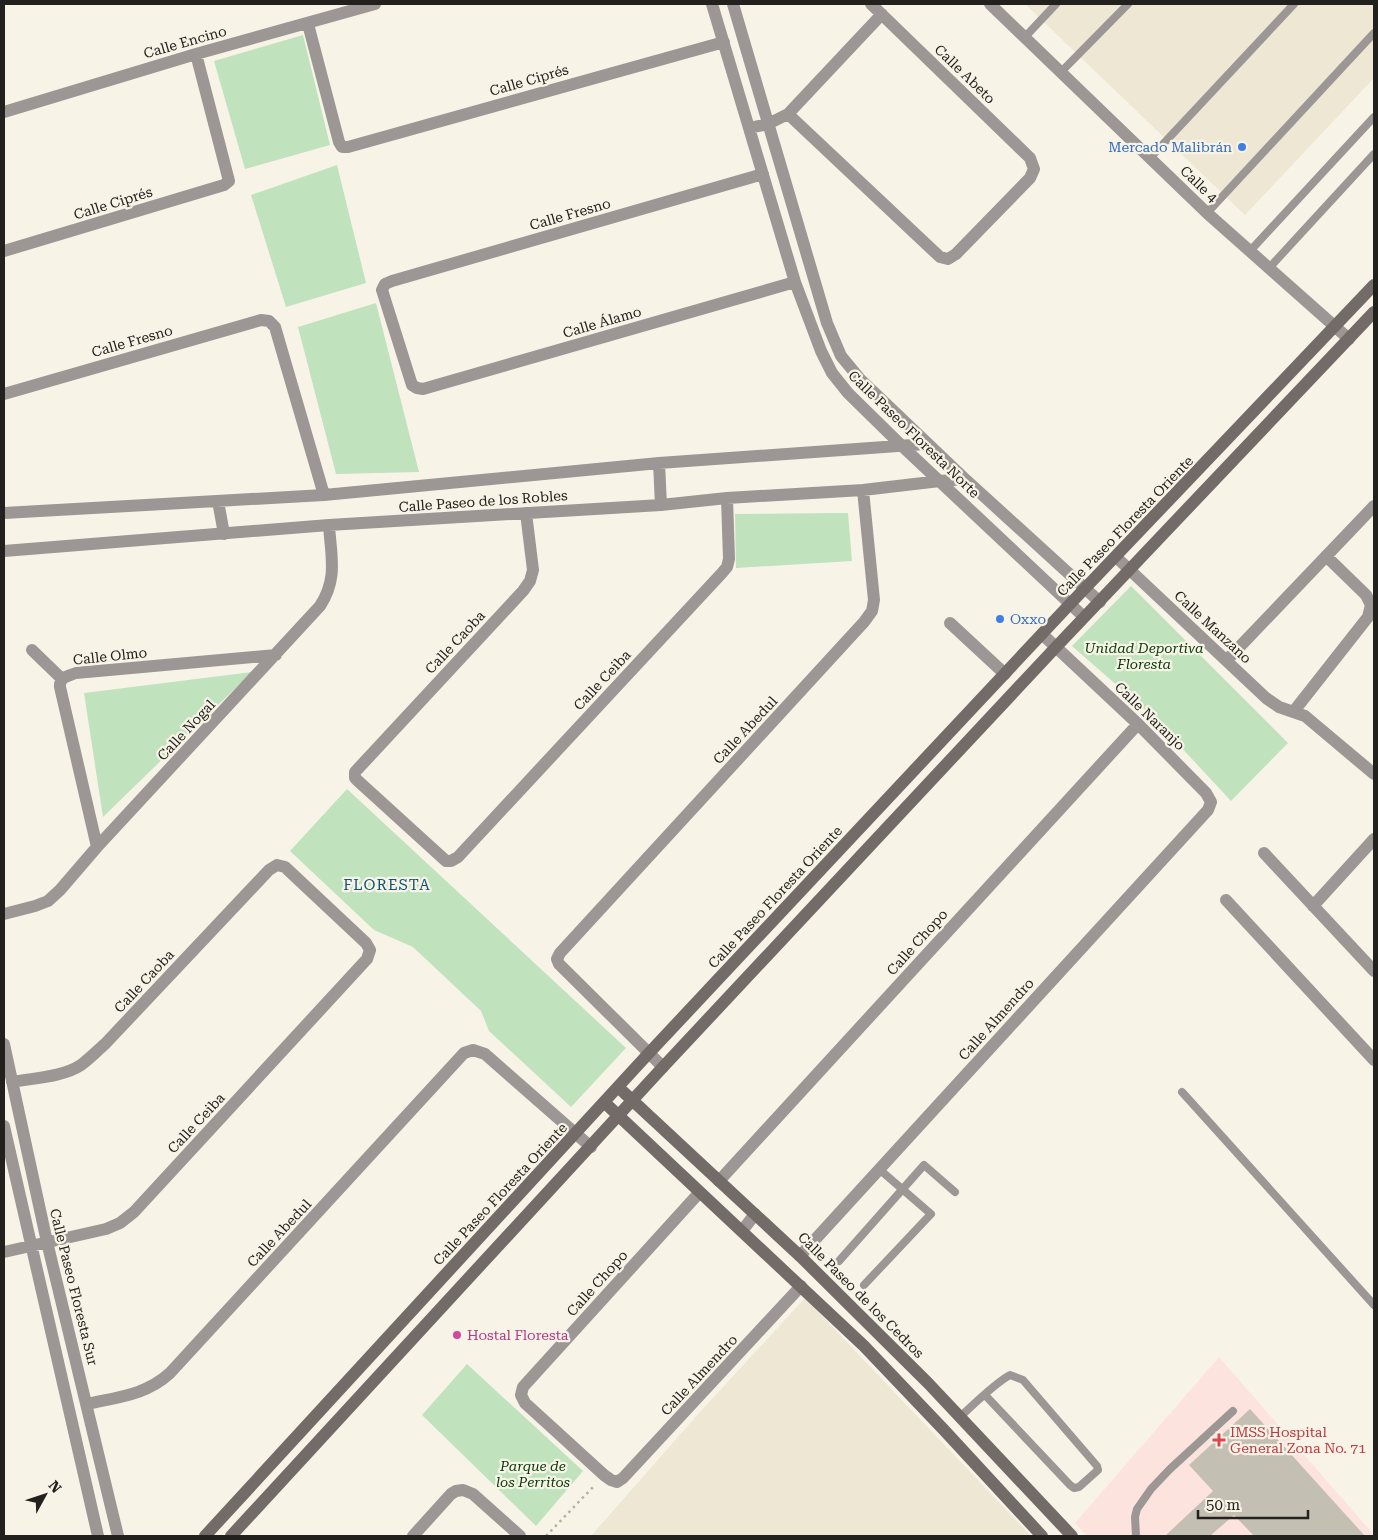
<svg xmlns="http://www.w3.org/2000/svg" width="1378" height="1540" font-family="'Roboto Serif',serif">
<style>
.built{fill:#ede7d3}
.medical{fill:#fde3dd}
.green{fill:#c0e2bd}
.building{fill:#c3c0b3}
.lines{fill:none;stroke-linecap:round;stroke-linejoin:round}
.path{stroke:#b3b1a7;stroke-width:2.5;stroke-dasharray:2.5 4;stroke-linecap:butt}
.service{stroke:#9c9794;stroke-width:8}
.minor{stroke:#9c9794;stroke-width:12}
.secondary{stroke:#736b67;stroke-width:12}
.shop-dot{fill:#3f7fe0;stroke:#f7f4e7;stroke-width:2}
.hotel-dot{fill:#d1479c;stroke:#f7f4e7;stroke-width:2}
.health-dot{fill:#e0444e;stroke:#f7f4e7;stroke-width:2}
.labels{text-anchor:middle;stroke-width:4.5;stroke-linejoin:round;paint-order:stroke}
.street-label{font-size:14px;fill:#23211d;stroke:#f7f4e7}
.shop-label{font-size:14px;fill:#366cbe;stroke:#f7f4e7;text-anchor:end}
.park-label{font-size:14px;font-style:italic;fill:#073a07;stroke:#f7f4e7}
.hotel-label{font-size:14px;fill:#b23c85;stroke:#f7f4e7;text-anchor:start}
.health-label{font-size:14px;fill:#be3a42;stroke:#f7f4e7;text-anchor:start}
.neighbourhood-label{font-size:15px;letter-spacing:1px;fill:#145473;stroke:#f7f4e7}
</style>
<rect width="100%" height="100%" fill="#f7f4e7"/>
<path class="built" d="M1025 4H1374V78L1245 215Z
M805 1298 1031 1536H591L699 1413Z"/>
<path class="medical" d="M1219 1357 1374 1535V1536H1087L1075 1523Z"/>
<path class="green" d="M303 35 330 145 245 169 214 61Z
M337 165 366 283 286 307 251 195Z
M376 303 419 472 336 474 298 327Z
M848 513 852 561 736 568 735 514Z
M1131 586 1288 743 1231 801 1152 716 1072 646Z
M252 672 103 817 84 693Z
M347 789 626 1048 571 1107 489 1031 481 1011 413 947 374 930 290 851Z
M467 1364 583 1471 536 1526 422 1415Z"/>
<path class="building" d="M1250 1409 1365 1536H1254L1234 1515 1210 1536H1165L1213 1491 1189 1465Z"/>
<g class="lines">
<path class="path" d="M546 1536 595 1485"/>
<path class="service" d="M1025 37 1056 4
M1061 72 1128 4
M1150 158 1294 4
M1207 213 1374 33
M1250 251 1374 117
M1270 267 1374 154
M1182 1092 1374 1305
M839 1261 924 1165 955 1192
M864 1285 931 1214 879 1169
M960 1417C973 1405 995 1383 1010 1375L1023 1380 1097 1466 1098 1470 1079 1487 1074 1488 1070 1485 985 1395
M1136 1536 1135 1517 1137 1509 1151 1489 1170 1469 1233 1411"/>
<path class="minor" d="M712 4 795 282 821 351 832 373 848 393 902 446 1084 617
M733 4 827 323 841 356 860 379 965 479 1100 602
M990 4 1207 213 1349 339
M308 24 339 142 342 147H348L724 42
M4 112 196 54 375 4
M788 114 940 257 948 259 956 254 1030 178 1034 169 1030 158 871 4
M749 128 768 124 788 114 882 14
M763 174 392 281 385 284 382 290 412 385 417 388 423 389 795 282
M4 251 224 185 229 181 196 54
M4 394 261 320 269 321 275 327 324 495
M659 463 661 505
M218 501 224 534
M4 513 324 495 659 463 926 444
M526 513 533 570 530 581 523 591 355 772V778L357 780 446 861H451L458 857 722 573 727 567 729 559 727 498
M4 551 329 525 661 505 727 498 863 490 940 481 965 479
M1116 557 1266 698 1279 707 1305 716 1374 774
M950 623 1005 674
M32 650 62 679
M1227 660 1374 506
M1294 711 1368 617 1371 605 1366 595 1326 556
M97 847 60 687C59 677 68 676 76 673L276 655
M1264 853 1374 971
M1226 900 1374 1060
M1313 906 1374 839
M4 914 35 906 48 901 60 890 97 847 320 606C338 578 331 557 329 525
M4 1044 47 1242 118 1536
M663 1067 559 964 557 959 560 953 864 622 872 611 874 600 863 490
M4 1126 98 1536
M719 1181 1138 724
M699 1193 523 1387 521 1395 525 1403 604 1475 611 1480 617 1482 623 1478 801 1286
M742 1231 755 1214
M4 1252 106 1229 120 1223 134 1212 367 959 370 950 366 943 285 867 277 865 269 870 105 1044C97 1051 89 1059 81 1065 63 1077 33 1078 12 1082
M800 1256 1208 810 1211 802 1206 793 1138 724 1042 634
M87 1404C118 1397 146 1395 170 1373L464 1053 473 1050 485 1054 591 1147
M413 1536 451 1494 456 1491 463 1490 473 1494 520 1536"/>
<path class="secondary" d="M618 1087 800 1256 928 1383 1072 1536
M604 1102 864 1346 944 1430 1042 1536
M205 1536 649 1053 1070 604 1374 285
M231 1536 663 1067 1056 647 1374 312"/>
</g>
<g class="shop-dot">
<circle cx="1242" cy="147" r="5"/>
<circle cx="1000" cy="619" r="5"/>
</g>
<circle class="hotel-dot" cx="457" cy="1335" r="5"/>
<path class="health-dot" d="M1216.5 1432.5h5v5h5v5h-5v5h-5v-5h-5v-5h5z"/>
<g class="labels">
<g class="street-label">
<text transform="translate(185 42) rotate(-16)" y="5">Calle Encino</text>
<text transform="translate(965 74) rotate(44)" y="5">Calle Abeto</text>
<text transform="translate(529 80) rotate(-16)" y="5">Calle Ciprés</text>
<text transform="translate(1199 184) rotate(44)" y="5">Calle 4</text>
<text transform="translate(113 203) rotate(-17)" y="5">Calle Ciprés</text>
<text transform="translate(570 214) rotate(-16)" y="5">Calle Fresno</text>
<text transform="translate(602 322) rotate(-16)" y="5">Calle Álamo</text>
<text transform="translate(132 341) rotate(-16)" y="5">Calle Fresno</text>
<text transform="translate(914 434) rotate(44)" y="5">Calle Paseo Floresta Norte</text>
<text transform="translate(483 501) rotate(-4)" y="5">Calle Paseo de los Robles</text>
<text transform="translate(1125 526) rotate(-46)" y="5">Calle Paseo Floresta Oriente</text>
<text transform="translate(1213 627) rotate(43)" y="5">Calle Manzano</text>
<text transform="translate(455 642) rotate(-47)" y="5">Calle Caoba</text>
<text transform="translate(110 656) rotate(-6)" y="5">Calle Olmo</text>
<text transform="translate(602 680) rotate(-47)" y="5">Calle Ceiba</text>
<text transform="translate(1150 716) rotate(44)" y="5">Calle Naranjo</text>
<text transform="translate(186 730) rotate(-47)" y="5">Calle Nogal</text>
<text transform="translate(745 730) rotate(-47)" y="5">Calle Abedul</text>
<text transform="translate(775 897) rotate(-47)" y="5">Calle Paseo Floresta Oriente</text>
<text transform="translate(917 942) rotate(-48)" y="5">Calle Chopo</text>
<text transform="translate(144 981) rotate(-47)" y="5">Calle Caoba</text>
<text transform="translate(996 1019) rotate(-48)" y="5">Calle Almendro</text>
<text transform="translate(196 1123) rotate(-47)" y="5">Calle Ceiba</text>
<text transform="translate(500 1194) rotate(-47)" y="5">Calle Paseo Floresta Oriente</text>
<text transform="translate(279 1233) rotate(-47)" y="5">Calle Abedul</text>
<text transform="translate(597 1283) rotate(-48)" y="5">Calle Chopo</text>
<text transform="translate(74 1287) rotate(76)" y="5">Calle Paseo Floresta Sur</text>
<text transform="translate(861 1295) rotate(45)" y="5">Calle Paseo de los Cedros</text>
<text transform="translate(699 1375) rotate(-47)" y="5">Calle Almendro</text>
</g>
<g class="shop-label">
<text x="1232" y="152">Mercado Malibrán</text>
<text x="1010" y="624" text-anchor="start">Oxxo</text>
</g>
<g class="park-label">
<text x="1144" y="653">Unidad Deportiva<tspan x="1144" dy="16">Floresta</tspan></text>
<text x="533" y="1471">Parque de<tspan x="533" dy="16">los Perritos</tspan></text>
</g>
<g class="hotel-label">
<text x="467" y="1340">Hostal Floresta</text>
</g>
<g class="health-label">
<text x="1230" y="1437">IMSS Hospital<tspan x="1230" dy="16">General Zona No. 71</tspan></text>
</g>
<g class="neighbourhood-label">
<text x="387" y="890">FLORESTA</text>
</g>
</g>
<rect width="1378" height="1540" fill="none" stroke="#23211d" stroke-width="10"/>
<g transform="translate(45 1495) rotate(50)" stroke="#f7f4e7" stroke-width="4" paint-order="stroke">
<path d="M0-4L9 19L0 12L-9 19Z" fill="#23211d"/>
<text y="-8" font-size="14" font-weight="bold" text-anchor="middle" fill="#23211d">N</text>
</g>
<path d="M1198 1510v8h110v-8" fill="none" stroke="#23211d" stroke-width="2.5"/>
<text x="1206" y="1510" font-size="15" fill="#23211d" stroke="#f7f4e7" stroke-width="4" paint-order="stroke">50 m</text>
</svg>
